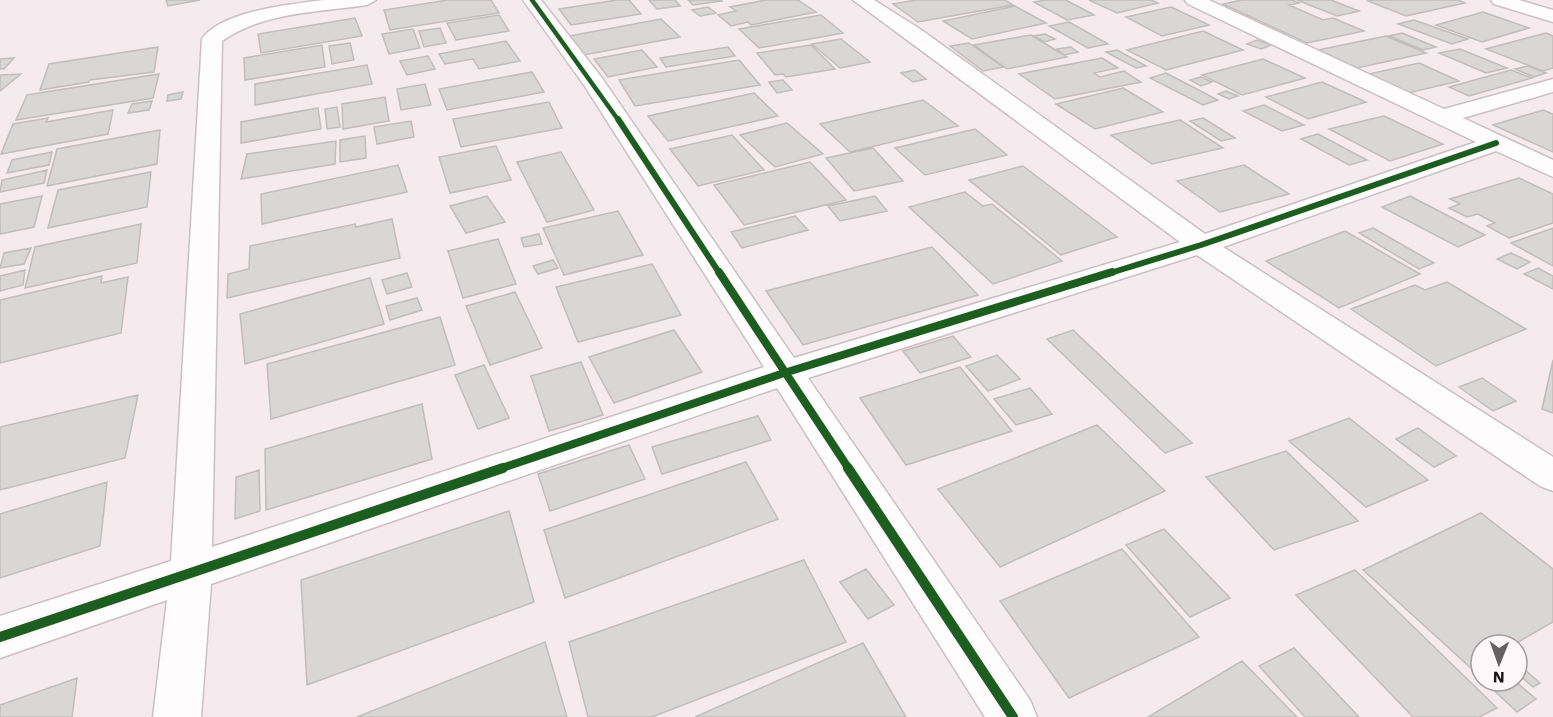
<svg xmlns="http://www.w3.org/2000/svg" width="1553" height="717" font-family="'Work Sans',sans-serif">
<style>
.building{fill:#dad6d5;stroke:#c1bdbc;stroke-width:1.5}
.lines{fill:none;stroke-linecap:round;stroke-linejoin:round}
.minor-casing{stroke:#cac0c4;stroke-width:3}
.minor{fill:#fefcfc;fill-rule:evenodd}
.cycleway-far3-casing{stroke:#fff6f9;stroke-width:7}
.cycleway-far2-casing{stroke:#fff6f9;stroke-width:9}
.cycleway-far1-casing{stroke:#fff6f9;stroke-width:11}
.cycleway-casing{stroke:#fff6f9;stroke-width:14}
.cycleway-far3{stroke:#1b5e20;stroke-width:4.5}
.cycleway-far2{stroke:#1b5e20;stroke-width:6}
.cycleway-far1{stroke:#1b5e20;stroke-width:8}
.cycleway{stroke:#1b5e20;stroke-width:10}
</style>
<rect width="100%" height="100%" fill="#f5eaee"/>
<path class="building" d="M166 0H200L168 6Z
M448 0H491L499 13 390 30 384 10Z
M617 0H629L641 14 571 25 559 9Z
M649 0H675L680 6 657 9Z
M688 0H721L722 1 693 5Z
M766 0H798L816 12 751 25 748 22 731 26 718 15 736 11 730 7Z
M916 0H1005L1013 5 918 22 893 4Z
M1045 0H1066L1094 15 1067 20 1034 2Z
M1089 0H1151L1158 3 1117 13Z
M1242 0H1292L1299 3 1289 5 1323 20 1333 18 1364 31 1307 43 1223 4Z
M1297 0H1331L1359 11 1337 16Z
M1374 0H1458L1465 3 1406 16 1368 1Z
M1015 6 1046 23 972 39 943 21Z
M708 7 716 13 700 16 692 10Z
M1171 7 1209 25 1162 36 1126 17Z
M1483 12 1529 28 1482 42 1436 25Z
M499 15 509 31 456 40 447 23Z
M821 15 843 33 759 48 739 29Z
M355 18 362 36 261 53 258 34Z
M661 19 680 37 584 55 569 36Z
M1414 20 1468 39 1452 44 1398 24Z
M1069 22 1108 44 1088 48 1049 26Z
M440 28 446 43 424 47 419 31Z
M413 29 420 48 389 54 382 34Z
M1203 31 1243 50 1166 70 1127 50Z
M1402 33 1436 47 1423 50 1389 36Z
M1546 33 1553 36V68L1543 71 1486 49Z
M1045 34 1055 39 1044 42 1034 36Z
M1031 35 1067 57 1007 69 974 45Z
M1386 36 1426 53 1357 68 1318 50Z
M841 39 870 62 840 68 812 44Z
M1257 40 1271 45 1261 49 1247 44Z
M506 41 520 61 479 69 473 59 445 64 439 54Z
M350 43 354 60 332 64 329 46Z
M969 43 1003 67 983 71 950 46Z
M322 45 325 67 245 80 244 58Z
M811 45 835 69 786 77 783 74 775 75 757 53Z
M158 47 154 72 90 80 89 82 40 90 49 64Z
M728 47 735 56 666 67 660 58Z
M1071 47 1078 52 1064 55 1057 49Z
M1460 49 1507 68 1486 73 1439 53Z
M642 50 657 67 608 77 594 59Z
M1117 50 1146 66 1136 68 1106 52Z
M428 56 435 69 407 75 400 61Z
M14 58 4 69H0V59Z
M1102 58 1118 68 1094 73 1100 77 1124 71 1141 82 1055 99 1019 74Z
M1263 59 1305 78 1242 95 1202 75Z
M739 60 760 85 635 106 619 80Z
M1419 63 1459 81 1408 93 1369 74Z
M367 65 372 84 255 105V84Z
M1528 66 1546 73 1534 77 1515 69Z
M915 70 926 79 913 82 901 73Z
M1511 70 1532 78 1469 96 1449 87Z
M532 72 544 92 447 110 439 89Z
M1166 73 1218 100 1203 105 1150 78Z
M21 74 0 91V75Z
M159 74 153 98 16 120 27 95Z
M1201 77 1212 82 1201 86 1190 80Z
M783 80 792 90 777 93 769 82Z
M1322 82 1366 102 1308 119 1266 97Z
M425 84 431 105 401 110 397 89Z
M1123 88 1163 112 1095 129 1056 104Z
M1226 91 1238 96 1229 99 1218 94Z
M183 92 181 99 167 101 168 95Z
M754 93 778 116 668 141 648 116Z
M385 97 389 121 343 129 342 104Z
M923 100 958 126 850 152 820 124Z
M152 101 149 110 128 113 132 104Z
M549 102 562 128 461 147 453 119Z
M1264 105 1304 125 1282 131 1243 111Z
M337 107 340 127 327 129 325 109Z
M318 108 321 129 241 143V122Z
M113 110 108 134 1 154 13 124 48 118 46 122Z
M1543 110 1553 114V152L1493 125Z
M1384 116 1443 144 1390 161 1329 129Z
M1203 118 1235 138 1221 141 1190 121Z
M1180 120 1223 148 1152 164 1111 135Z
M411 121 414 137 377 144 374 127Z
M787 123 823 154 775 167 740 135Z
M975 129 1007 155 925 175 895 148Z
M160 130 157 164 47 186 57 149Z
M1318 134 1367 160 1349 165 1301 139Z
M732 135 764 170 698 186 670 149Z
M365 136 366 158 340 162V140Z
M336 141 335 164 241 179 247 154Z
M496 146 511 180 450 193 439 157Z
M873 148 903 181 854 191 826 158Z
M52 152 49 165 7 173 12 160Z
M561 152 594 210 547 222 517 162Z
M810 162 846 200 744 225 714 185Z
M398 165 407 192 262 224 261 194Z
M1244 165 1289 194 1220 212 1177 181Z
M1023 166 1117 237 1061 255 969 180Z
M47 170 44 183 0 192 2 180Z
M151 172 147 207 48 228 58 190Z
M1519 178 1553 194V223L1509 238 1487 226 1495 223 1478 214 1467 217 1449 208 1460 204 1450 199Z
M965 192 983 206 992 204 1062 261 993 284 909 207Z
M42 196 34 227 0 234V204Z
M487 196 505 222 466 233 450 206Z
M875 196 887 211 840 221 828 206Z
M1410 196 1485 235 1458 247 1382 207Z
M618 211 643 255 564 275 543 228Z
M795 216 808 230 742 248 731 232Z
M392 219 400 258 227 298 228 274 249 269 250 246 355 224 356 227Z
M141 224 137 263 25 288 35 247Z
M1373 228 1434 263 1419 269 1359 233Z
M1553 228V266L1511 243Z
M1345 231 1420 274 1339 308 1266 261Z
M539 234 542 244 524 247 521 238Z
M498 239 516 284 463 298 448 251Z
M932 247 978 295 803 345 766 291Z
M31 248 24 264 0 268 4 253Z
M1511 253 1530 262 1517 269 1497 259Z
M553 260 558 268 538 274 533 266Z
M652 264 681 315 578 342 556 287Z
M1538 268 1553 276V289L1524 274Z
M25 270 23 285 0 291V276Z
M407 273 412 287 387 294 382 280Z
M102 276 101 283 128 277 121 333 0 363V300Z
M370 278 384 324 245 364 240 314Z
M1447 282 1526 329 1436 366 1351 309 1415 285 1425 290Z
M515 292 542 348 490 365 466 306Z
M417 298 422 310 390 320 386 306Z
M440 317 455 365 271 419 267 364Z
M674 330 702 372 614 403 589 357Z
M1073 330 1192 443 1165 453 1047 339Z
M953 336 971 357 920 373 903 351Z
M997 355 1020 379 988 391 966 366Z
M1553 360V413L1542 409Z
M581 362 603 415 549 431 531 376Z
M484 365 509 418 478 429 455 375Z
M960 367 1012 431 906 465 860 398Z
M1482 378 1516 401 1493 411 1459 387Z
M1030 388 1052 414 1016 425 994 399Z
M138 395 125 458 0 490V427Z
M422 404 432 459 266 510 265 449Z
M758 416 771 440 662 474 652 447Z
M1349 418 1428 480 1366 507 1289 441Z
M1097 425 1165 491 1000 567 938 489Z
M1418 428 1456 456 1434 467 1396 439Z
M629 445 645 479 550 511 538 474Z
M1286 451 1358 521 1274 550 1206 477Z
M746 462 778 519 565 598 544 530Z
M259 470 260 511 235 519 236 477Z
M107 482 100 546 0 578V514Z
M509 511 534 602 307 685 301 580Z
M1481 513 1553 569V622L1513 645H1481V663L1472 669 1363 570Z
M1164 529 1230 598 1190 617 1126 545Z
M1122 549 1199 637 1069 698 1000 601Z
M804 560 846 642 652 717H588L569 642Z
M866 569 894 605 868 619 840 582Z
M1355 570 1497 708 1479 717H1413L1296 595Z
M545 642 567 717H357Z
M863 643 906 717H695Z
M1294 648 1359 717H1305L1259 666Z
M1242 661 1297 717H1148Z
M1517 663 1540 683 1533 687 1517 673Z
M77 678 72 717H0V705Z
M1484 681H1515L1536 699 1517 712Z"/>
<g class="lines">
<defs>
<path id="minor" d="M324 0H376L367 5C319 12 263 12 222 41L212 547 764 367 584 85 523 0H541L602 78 794 358 1180 242 853 0H874L920 29 1205 234 1476 142 1188 4 1185 0H1209L1444 109 1553 79V92L1463 118 1553 160V177L1496 151 1223 247 1553 457V491L1540 486 1197 255 808 378 1030 700 1037 717H985L777 388 211 584 201 717H153L167 600 0 658V616L171 561 202 39C221 11 292 4 324 0Z
M1491 0H1519L1553 10V22L1494 4Z"/>
</defs>
<use href="#minor" class="minor-casing"/>
<use href="#minor" class="minor"/>
<defs>
<path id="cycleway-far3" d="M532 0 619 121"/>
<path id="cycleway-far2" d="M618 119 720 274
M1107 274 1201 245 1496 143"/>
<path id="cycleway-far1" d="M719 272 849 469
M499 469 784 373 1112 272"/>
<path id="cycleway" d="M848 468 1013 717
M0 637 503 468"/>
</defs>
<use href="#cycleway-far3" class="cycleway-far3-casing"/>
<use href="#cycleway-far2" class="cycleway-far2-casing"/>
<use href="#cycleway-far1" class="cycleway-far1-casing"/>
<use href="#cycleway" class="cycleway-casing"/>
<use href="#cycleway-far3" class="cycleway-far3"/>
<use href="#cycleway-far2" class="cycleway-far2"/>
<use href="#cycleway-far1" class="cycleway-far1"/>
<use href="#cycleway" class="cycleway"/>
</g>
<g transform="translate(1499 663) rotate(181)"><circle r="28" fill="#fff6f9" stroke="#a49c9f" stroke-width="1.5"/>
<path d="M0-4.5L10 22L0 15L-10 22Z" fill="#685f62"/>
<text y="-9" font-size="16" font-weight="bold" text-anchor="middle" fill="#1c1417">N</text>
</g>
</svg>
